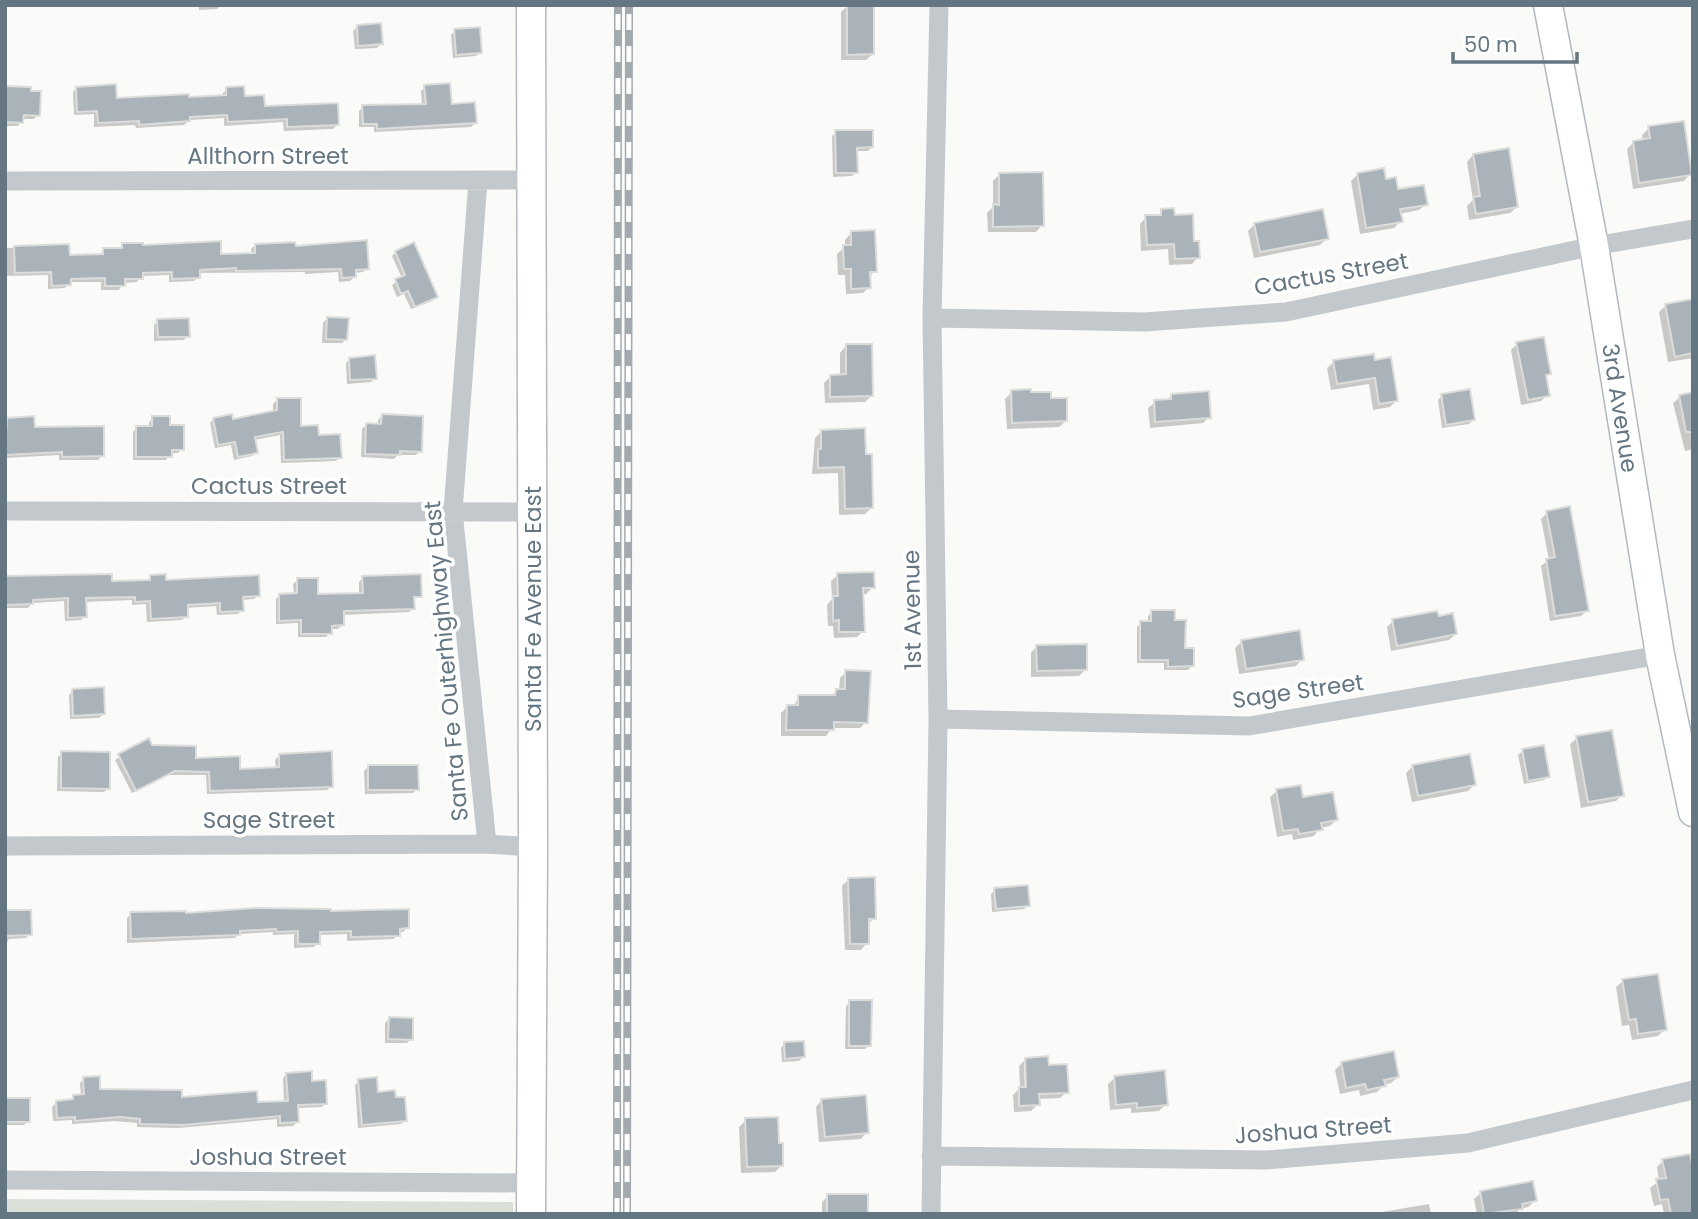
<svg xmlns="http://www.w3.org/2000/svg" width="1698" height="1219" font-family="Poppins,sans-serif">
<style>
.green{fill:#dadfd7}
.shadow{fill:#0003;fill-rule:evenodd}
.building{fill:#aab3b9;stroke:#dcdcda;stroke-width:2}
.lines{fill:none;stroke-linecap:round;stroke-linejoin:round}
.secondary-casing{stroke:#b3babf;stroke-width:31}
.street{stroke:#c3c8cc;stroke-width:19}
.secondary{stroke:#fff;stroke-width:28}
.rail-casing{stroke:#a2aab0;stroke-width:8}
.rail{stroke:#fff;stroke-width:5;stroke-dasharray:16;stroke-linecap:butt}
.labels{text-anchor:middle;stroke-width:7;stroke-linejoin:round;paint-order:stroke}
.street-label{font-size:23px;fill:#657683;stroke:#fff}
</style>
<rect width="100%" height="100%" fill="#fafaf8"/>
<path class="green" d="M5 1199 513 1202V1214H5Z"/>
<path class="shadow" d="M199 5H221L217 9 199 10Z
M848 6 873 54 866 60H841V12Z
M357 27 381 44 377 48 355 49 353 31Z
M455 31 480 52 476 56 453 58 451 35Z
M5 87 38 115 34 119H22L18 126H5Z
M425 87 475 123 471 127 374 132V127H359V111L363 107 422 106 421 91Z
M77 88 115 100 223 97V93L227 89 263 108 337 125 333 129 284 131 283 122 224 126V118L189 120 184 125 136 128 135 125 94 127V114L74 115 73 92Z
M1649 128 1690 174 1684 181 1633 189 1627 149 1633 143 1643 141 1642 135Z
M836 132 872 147 868 151H856V172L852 176 833 177 832 136Z
M1473 155 1517 207 1510 213 1469 220 1467 206 1473 200 1467 162Z
M1000 174 1042 225 1036 232H988L987 213 993 207V181Z
M1357 175 1384 181 1397 191 1426 204 1419 210 1399 214 1401 221 1394 228 1360 234 1351 181Z
M1162 211 1173 217 1193 243 1198 257 1192 264 1169 265 1168 249 1141 251 1140 224 1146 217H1156Z
M1255 224 1327 238 1320 245 1254 258 1248 231Z
M851 233 875 271 869 277V287L863 293 846 294 845 275H838L837 254 845 247V240Z
M123 245 220 256 252 255 251 249 255 245 294 247 367 268 363 272 354 273V277L350 281 339 282 338 272 305 274V272L198 273V277L194 281 169 282V275L141 276 137 282 123 283 119 290H101V282H69L65 288 48 289V275L5 276V248L68 246V256L100 254 104 250 119 249Z
M396 252 436 297 432 301 411 309 404 294 397 297 392 285 402 278 392 256Z
M1665 306 1693 314V358L1668 362 1659 312Z
M327 318 346 339 342 343H322L323 323Z
M158 321 188 336 184 340 154 341V325Z
M1517 344 1549 374 1544 378 1548 395 1541 401 1521 405 1511 350Z
M846 346 871 396 865 402 825 403 824 383 831 376H840V353Z
M1372 356 1396 401 1390 407 1373 410 1369 384 1331 390 1327 368 1334 362Z
M350 359 375 378 371 382 347 384 346 363Z
M1012 392 1050 400 1066 421 1059 427 1007 429 1005 399Z
M1693 394V449L1685 451 1673 403 1680 397Z
M1171 396 1209 417 1203 423 1150 428 1148 408 1155 402 1166 401Z
M1442 396 1473 420 1469 424 1442 428 1438 400Z
M277 400 300 428 317 437 340 457 336 461 281 463 280 435 254 440 257 452 252 456 234 460 231 445 215 448 210 423 214 419 232 421 273 413V404Z
M382 416 420 451 416 455H398L394 459 361 457 362 429 366 425 378 426V420Z
M153 418 168 426 182 449 178 453H170L166 460H133V432L137 428H149V422Z
M8 420 33 428 102 456 98 460H59V455L5 458V422Z
M822 431 871 508 865 514 839 515 838 473 812 474 815 438Z
M1547 513 1587 610 1581 616 1550 621 1541 566 1549 560 1541 519Z
M838 575 873 587 866 594H862L863 631 857 637 834 638 833 626H828L827 605 832 599 831 581Z
M151 577 164 582 258 595 254 599 241 600 242 610 238 614 217 615 216 606 186 608V616L182 620 147 622 146 604 132 605V600L85 602V616L81 620 65 621 64 601 32 603 28 608H5V579L111 583 146 582Z
M363 578 420 596 412 600 413 608 409 612 342 615V625L338 629H330V633L326 637H298V623L276 624V599L280 595H294L293 584 298 580 317 596 359 595V582Z
M1152 612 1174 622 1184 650 1192 666 1188 670H1164V663H1137V627L1141 623H1148V616Z
M1437 618 1456 634 1449 640 1391 651 1387 627 1393 621Z
M1242 641 1302 659 1296 666 1239 674 1235 648Z
M1037 646 1085 670 1079 676 1031 677V653Z
M846 672 866 722 860 728H832L826 736H781V713L787 707H793L799 697H830L836 691H839L840 678Z
M73 691 103 714 99 718 70 719 69 695Z
M1577 738 1622 795 1616 801 1581 808 1570 744Z
M148 740 151 746 239 771 276 769 275 760 279 756 332 786 327 790 207 794 206 775H169L132 793 115 760Z
M1523 751 1548 776 1544 780 1524 784 1518 755Z
M62 753 108 788 104 792 57 791 58 757Z
M1413 766 1474 785 1468 791 1412 802 1406 773Z
M368 767 417 789 413 793 365 794 364 771Z
M1277 791 1301 799 1336 820 1330 826 1320 828 1314 836 1293 840 1292 834 1277 837 1270 797Z
M848 880 874 918 867 925V943L861 950H845L842 886Z
M995 890 1028 905 1024 909 992 912 991 894Z
M5 912 30 934 26 938 9 939 5 945Z
M329 912 407 928 403 932H398L394 939 347 941V934L318 935V943L314 947 294 948V934L273 935V932L238 934 235 938 127 943V918L131 914Z
M1623 981 1665 1029 1658 1036 1632 1040 1629 1025 1622 1026 1616 987Z
M850 1002 869 1045 865 1049H845L846 1006Z
M389 1019 411 1039 407 1043H385V1023Z
M785 1043 803 1057 799 1061 782 1062 781 1048Z
M1026 1059 1047 1067 1067 1092 1060 1098 1038 1099V1104L1031 1111 1014 1112 1013 1095 1020 1088 1019 1066ZM1024 1063H1027L1029 1095H1025Z
M1342 1063 1398 1077 1391 1083 1384 1085 1377 1092 1360 1096 1359 1090 1340 1094 1335 1070Z
M287 1074 310 1083 326 1103 322 1107 297 1108V1122L293 1126 277 1127V1119L178 1128 137 1127V1123L115 1121 72 1124V1120L53 1121 52 1107 56 1103 69 1102 74 1097 81 1096 80 1083 84 1079 99 1091 256 1104 284 1103 283 1078Z
M1115 1078 1166 1104 1159 1111 1131 1113V1108L1110 1110 1108 1084Z
M359 1081 377 1093 406 1120 401 1124 358 1128 355 1085Z
M5 1099 28 1121 24 1125H5Z
M822 1100 867 1132 861 1139 819 1142 816 1107Z
M746 1120 782 1165 775 1172 741 1173 739 1127Z
M1663 1161 1693 1214H1664L1662 1204 1654 1206 1650 1188 1659 1181 1657 1167Z
M1481 1193 1535 1201 1528 1207 1520 1209 1515 1214H1477L1474 1199Z
M828 1196 866 1214H822V1202Z
M1429 1204 1431 1214H1370Z"/>
<path class="building" d="M847 5H874V54L847 55Z
M381 23 383 44 358 46 357 25Z
M480 27 482 53 456 55 454 29Z
M450 83 452 104 475 102 477 123 377 129V124H363L362 105 426 104 424 85Z
M116 84 117 98 189 94V97L226 95V87L244 86 245 96 264 95 265 106 338 103 339 125 287 127V119L228 122 227 115 190 117V121L139 125V121L98 123 97 111 77 112 76 87Z
M5 86 31 87V91H41L40 116 24 115 23 123 5 122Z
M1684 121 1692 175 1639 183 1633 141 1650 138 1648 126Z
M835 130H873V147L857 148 858 173H836Z
M1509 148 1518 207 1476 214 1473 197 1480 196 1473 154Z
M1384 168 1386 179 1396 177 1398 189 1424 185 1428 205 1400 209 1403 222 1366 228 1357 173Z
M1043 172 1044 226 993 227V204L999 205V173Z
M1174 208 1175 215 1193 214 1194 241H1199L1200 258 1175 259 1174 244 1147 245 1145 215H1161V209Z
M1323 209 1329 239 1260 252 1254 223Z
M875 230 877 272H870L871 288 851 289V269H844L843 245H851V231Z
M367 240 369 269 356 270V277L342 278 341 269 236 271V268L200 270V278L172 279V272L143 273V279H125V286H105V278L71 279V285L52 286 51 272 15 273 14 246 69 244 70 255 103 254V248H122V243H143V245L221 241V254L255 253V244L295 242 296 246Z
M414 242 438 297 415 307 408 291 401 294 395 279 405 275 395 251Z
M1693 299V353L1675 357 1665 304Z
M327 317 349 318 347 340 326 339Z
M189 318 190 337H158L157 319Z
M1544 337 1551 374 1546 375 1550 396 1528 400 1516 342Z
M846 344H872L873 396 830 397V375L846 374Z
M1374 354 1375 360 1391 357 1398 401 1379 404 1375 378 1337 384 1333 360Z
M375 355 377 379 350 380 349 358Z
M1031 389V392H1051V398H1067V421L1012 423 1011 390Z
M1470 389 1475 420 1446 425 1441 394Z
M1209 391 1211 418 1155 422 1154 400 1171 399V394Z
M1693 392V432H1686L1679 395Z
M277 398H301V426L318 425 319 435 340 434 342 458 284 460 283 432 255 437 258 453 238 457 235 442 218 445 213 418 232 414 233 419 277 410Z
M382 414 423 416 422 452 400 451V455L365 454 366 423 381 424Z
M34 416 35 427 104 426V456L62 457V452L5 455 7 418Z
M152 416H170V425H184V450H172V457H136V426H152Z
M865 428 866 454H872L873 508 845 509 844 467 818 468V449H821V430Z
M1570 506 1589 611 1555 616 1546 559 1555 557 1546 511Z
M874 572 875 588H863L865 632H839V620L833 621V596H838L837 573Z
M112 574V581L150 580V575L166 574V580L259 575 260 596 243 597 244 611 220 612V603L188 605V617L151 619 150 601 135 602V597L86 598 87 617 68 618V598L33 600V604L5 605V576Z
M421 574 422 597H414L415 609 344 611V625L332 626V634H301V620L279 621V594L297 593V578H318V594L363 593 362 576Z
M1151 610H1175V620H1186L1185 648H1194V666L1168 667V660H1140V621H1151Z
M1437 611 1439 616 1453 613 1457 634 1397 646 1392 619Z
M1300 630 1304 660 1246 669 1241 640Z
M1087 644V670L1037 671 1036 645Z
M845 670 871 671 868 723 834 722V730H786L787 705H798V695H835L836 689H845Z
M104 687 105 714 73 716 72 689Z
M1612 730 1624 796 1588 802 1576 736Z
M149 738 152 745 196 746V758L240 756V769L279 767V754L332 751 333 787 210 791 209 772 175 771 136 791 118 754Z
M1544 745 1550 777 1528 781 1522 749Z
M61 751 110 752V789L61 788Z
M1470 754 1476 785 1418 796 1412 765Z
M368 765H418L419 790H368Z
M1301 785 1303 797 1333 792 1338 820 1321 823 1323 830 1299 834 1298 829 1283 831 1276 789Z
M875 877 876 919H869V944H850L848 878Z
M1028 885 1030 906 996 909 994 888Z
M255 908 331 909V911L409 909V928L400 929V936L351 937V931L320 932V944H298V931L277 932 276 929 240 931V935L131 939 130 912 186 911V913Z
M5 910H31L32 935 5 936Z
M1658 974 1667 1030 1638 1034 1636 1019 1629 1020 1622 979Z
M849 1000H872L871 1046H849Z
M389 1017 413 1018V1040L388 1039Z
M804 1041 805 1057 785 1059 784 1042Z
M1394 1051 1399 1077 1384 1080 1386 1086 1367 1090 1365 1084 1346 1088 1341 1062Z
M1048 1056 1049 1065 1067 1064 1069 1093 1039 1094 1040 1105 1019 1106V1087H1026L1025 1058Z
M1165 1070 1168 1105 1137 1108V1103L1116 1105 1114 1076Z
M312 1071V1081L326 1080 327 1104 298 1105 299 1122 280 1123V1116L183 1125 140 1124V1119L120 1117 75 1121V1117L57 1118 56 1101 73 1099V1095L84 1094 83 1077 100 1076V1089L182 1090V1097L257 1091 258 1102 288 1101 286 1073Z
M377 1077 378 1092 395 1090 396 1097H405L407 1121 362 1125 358 1079Z
M866 1095 869 1133 825 1137 821 1099Z
M5 1098H30V1122H5Z
M778 1117 779 1143H783V1166L747 1167 745 1118Z
M1690 1154 1693 1167V1214H1671L1668 1199 1660 1200 1656 1179 1666 1178 1662 1159Z
M1533 1181 1537 1201 1522 1204 1523 1209 1484 1214 1480 1191Z
M827 1194H868V1214H827Z"/>
<g class="lines">
<defs>
<path id="secondary" d="M1548 5 1594 246 1660 655 1693 812
M531 1214 533 847 531 5"/>
</defs>
<use href="#secondary" class="secondary-casing"/>
<path class="street" d="M5 181 530 180
M478 181 453 511 487 844
M932 318 1144 322 1286 312 1594 246 1693 229
M5 511 533 512
M938 719 1249 726 1660 655
M5 846 487 844 533 847
M931 1156 1266 1160 1468 1143 1693 1090
M5 1180 531 1183
M931 1214 938 719 932 318 939 5"/>
<use href="#secondary" class="secondary"/>
<defs>
<path id="rail" d="M617 1214 618 5
M627 1214 629 5"/>
</defs>
<use href="#rail" class="rail-casing"/>
<use href="#rail" class="rail"/>
</g>
<g class="labels">
<g class="street-label">
<text x="268" y="164">Allthorn Street</text>
<text transform="translate(1331 274) rotate(-10)" y="8">Cactus Street</text>
<text transform="translate(1620 408) rotate(81)" y="8">3rd Avenue</text>
<text x="269" y="494">Cactus Street</text>
<text transform="translate(533 609) rotate(-90)" y="8">Santa Fe Avenue East</text>
<text transform="translate(912 610) rotate(-91)" y="8">1st Avenue</text>
<text transform="translate(446 661) rotate(-95)" y="8">Santa Fe Outerhighway East</text>
<text transform="translate(1298 691) rotate(-8)" y="8">Sage Street</text>
<text x="269" y="828">Sage Street</text>
<text transform="translate(1313 1130) rotate(-4)" y="8">Joshua Street</text>
<text x="268" y="1165">Joshua Street</text>
</g>
</g>
<rect width="1698" height="1219" fill="none" stroke="#657683" stroke-width="14"/>
<path d="M1453 52v10h124v-10" fill="none" stroke="#657683" stroke-width="3.5"/>
<text x="1464" y="52" font-size="21" fill="#657683" stroke="#ffffff" stroke-width="5" paint-order="stroke">50 m</text>
</svg>
